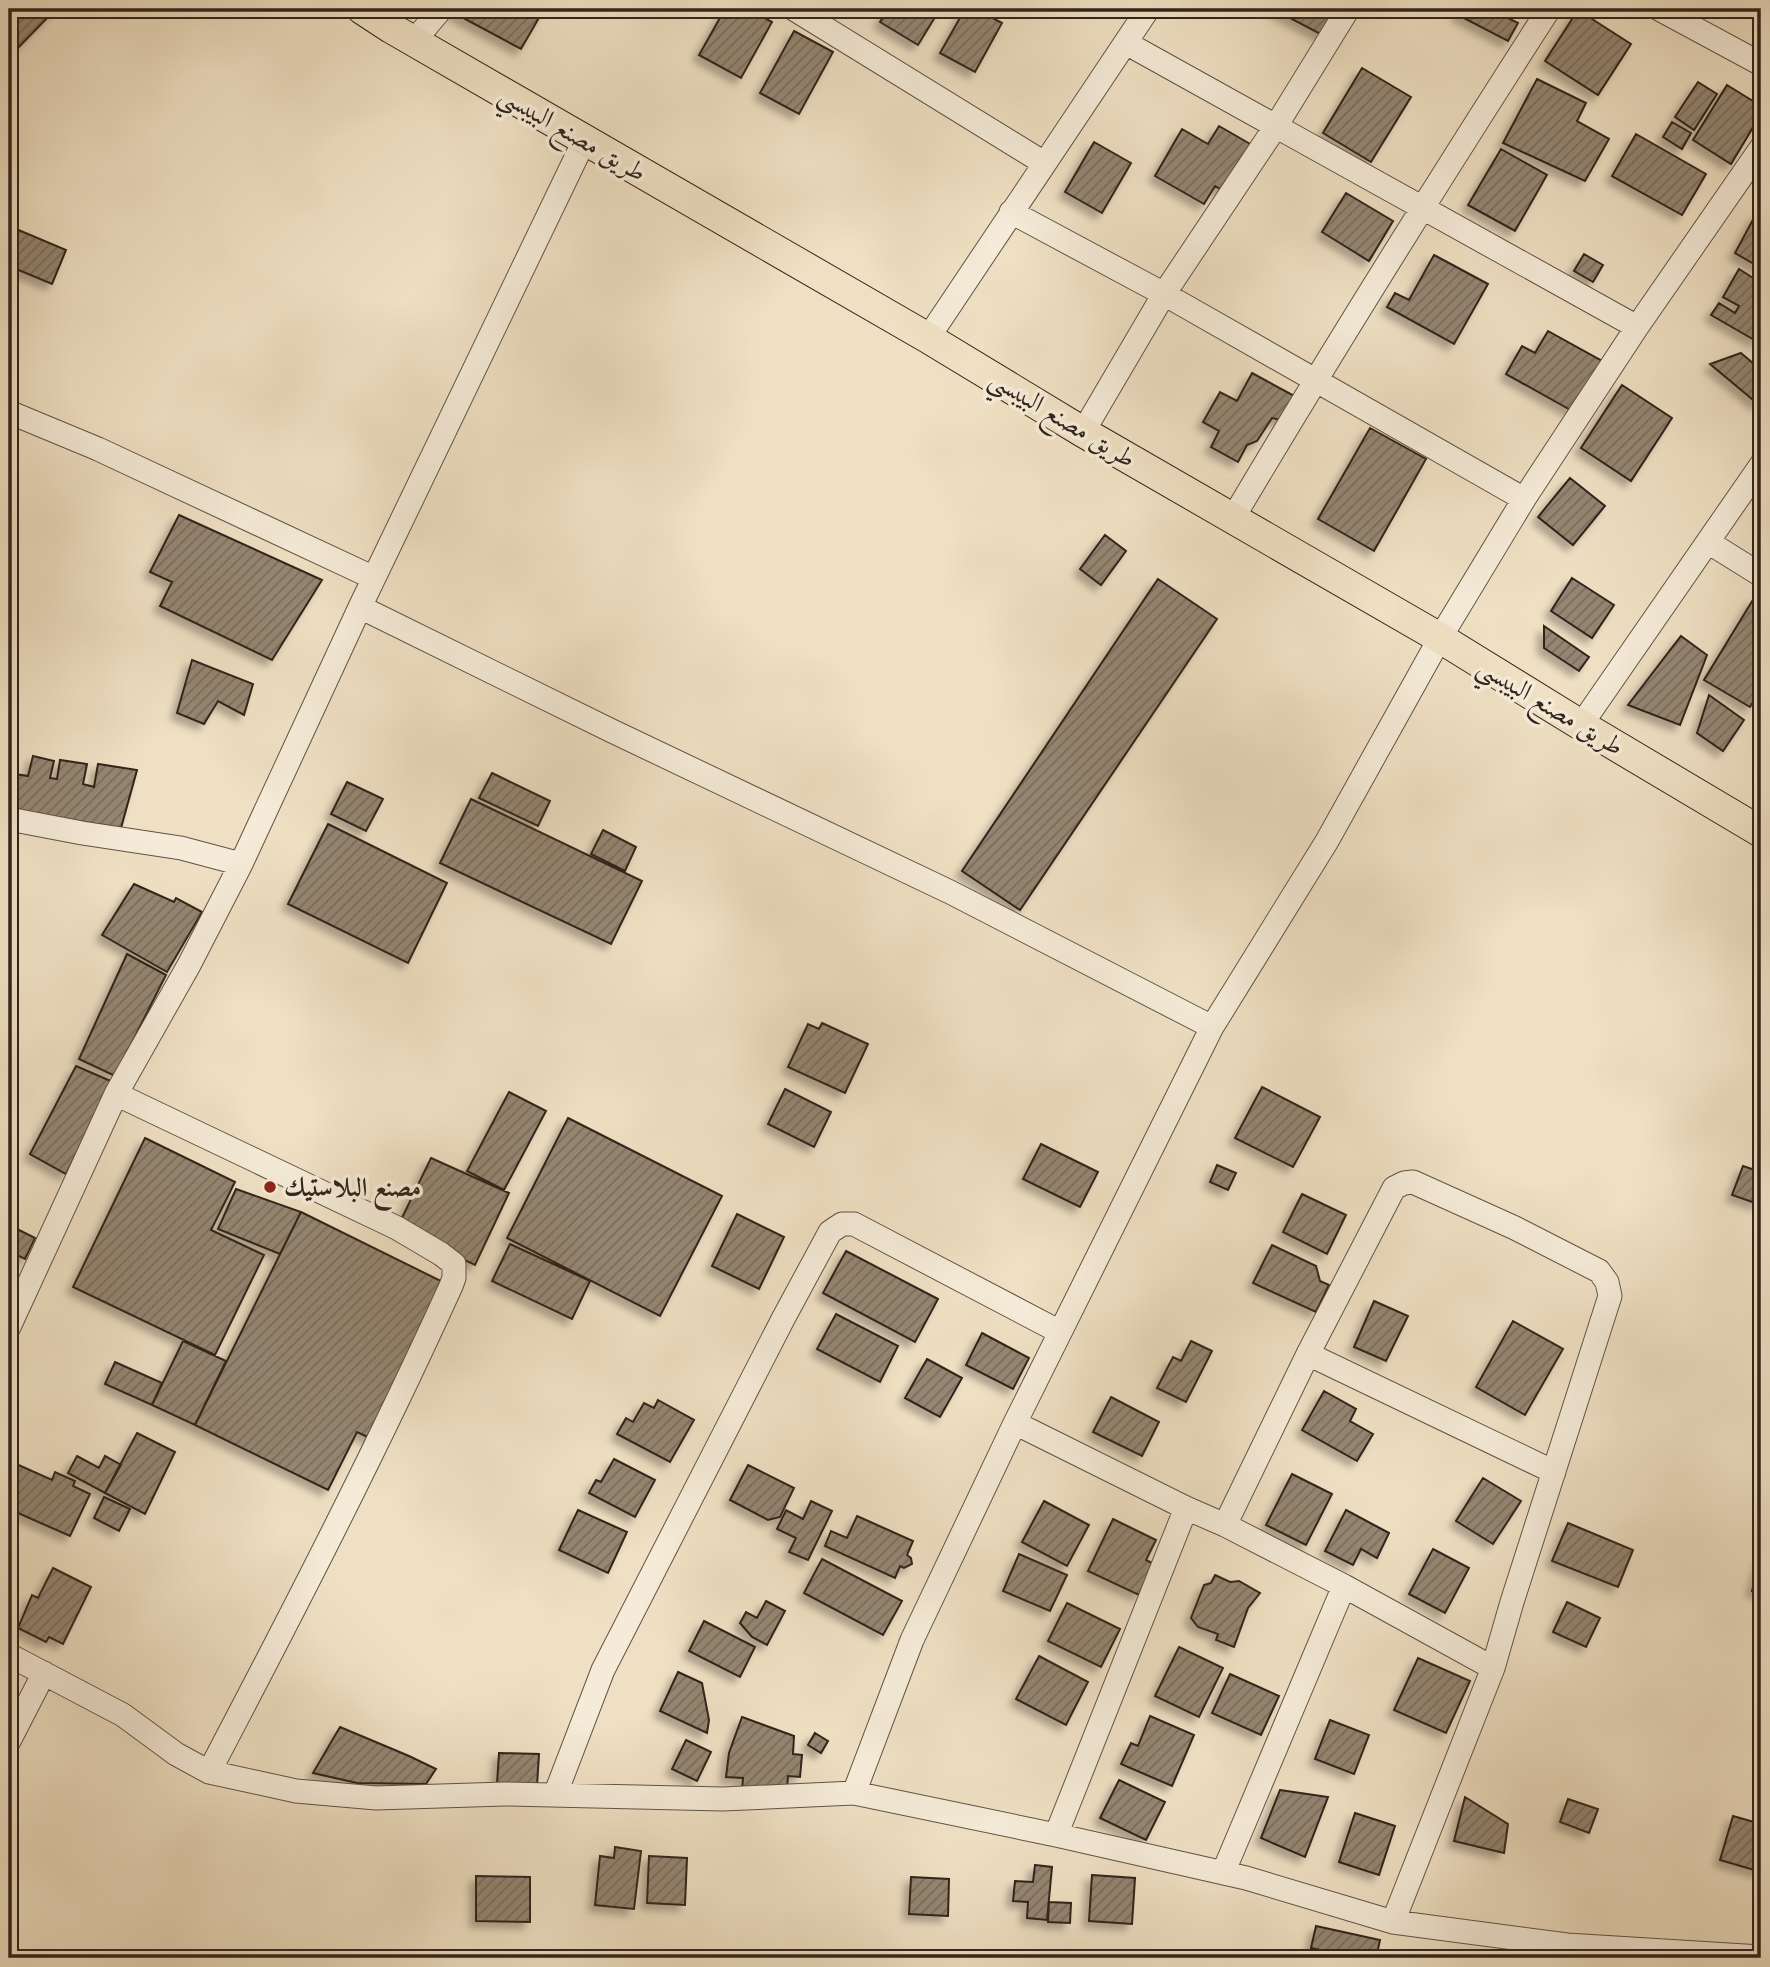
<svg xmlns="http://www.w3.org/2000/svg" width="1770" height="1967" font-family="'Gentium Book Plus',Amiri,serif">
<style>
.building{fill:url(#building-hatch);stroke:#31241b;stroke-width:2;filter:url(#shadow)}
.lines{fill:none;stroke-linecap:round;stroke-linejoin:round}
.minor-casing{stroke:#605345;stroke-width:25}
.major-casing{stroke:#31241b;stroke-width:32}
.minor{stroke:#f5ebd8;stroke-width:23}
.major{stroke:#efe0c3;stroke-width:30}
.poi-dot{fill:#8f2418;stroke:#f5ebd8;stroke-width:2.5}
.labels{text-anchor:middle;stroke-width:7;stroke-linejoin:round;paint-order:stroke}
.street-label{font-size:26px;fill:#31241b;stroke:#f5ebd8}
.poi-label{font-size:26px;font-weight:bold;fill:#31241b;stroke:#f5ebd8;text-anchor:start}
</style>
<defs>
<pattern id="building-hatch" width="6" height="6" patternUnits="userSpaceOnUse" patternTransform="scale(1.75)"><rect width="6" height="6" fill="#948672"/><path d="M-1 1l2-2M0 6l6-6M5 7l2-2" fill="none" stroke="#796d5d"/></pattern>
<filter id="shadow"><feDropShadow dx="-6" dy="6" stdDeviation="3.5" flood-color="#0004"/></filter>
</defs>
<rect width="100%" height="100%" fill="#efe0c3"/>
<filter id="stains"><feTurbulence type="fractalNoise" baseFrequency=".00286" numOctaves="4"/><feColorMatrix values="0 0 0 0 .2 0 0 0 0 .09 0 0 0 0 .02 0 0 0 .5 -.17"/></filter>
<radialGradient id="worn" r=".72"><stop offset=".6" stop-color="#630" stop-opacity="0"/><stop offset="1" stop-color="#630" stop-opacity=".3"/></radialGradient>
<path class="building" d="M9 9H56L9 57Z
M456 9H544L521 49 454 13Z
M725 9H748L772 22 741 78 699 55Z
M888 9H940L918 45 880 22Z
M965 9H976L1002 23 975 72 940 53Z
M1273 9H1342L1326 37Z
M1461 9H1490L1518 23 1508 41 1458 15Z
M1578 10 1631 44 1598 95 1545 61Z
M794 31 833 52 799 114 760 93Z
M1362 68 1411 97 1371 162 1323 133Z
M1537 79 1586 103 1577 121 1609 139 1585 181 1503 143Z
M1698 82 1717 94 1694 130 1675 117Z
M1727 85 1761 106V114L1731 164 1693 140Z
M1672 122 1691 133 1682 149 1663 137Z
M1219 126 1252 145 1225 192 1215 186 1204 204 1155 176 1182 129 1208 144Z
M1636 134 1706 174 1682 215 1612 176Z
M1094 142 1131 163 1102 213 1065 192Z
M1501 149 1547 175 1515 231 1468 205Z
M1346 193 1393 221 1369 261 1322 232Z
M1756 214 1761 216V268L1735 253Z
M9 226 66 250 52 284 9 266Z
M1584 254 1603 265 1593 282 1574 271Z
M1434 255 1488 284 1454 344 1387 307 1395 293 1409 300Z
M1739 269 1761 283V332L1756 341 1711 315 1719 303 1735 313 1739 306 1723 297Z
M1548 331 1602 361 1574 412 1506 374 1522 346 1535 353Z
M1741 353 1761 370V400L1758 404 1710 364Z
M1252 373 1298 398 1286 421 1272 418 1257 441 1247 445 1238 462 1211 447 1219 431 1203 422 1220 392 1237 401Z
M1622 385 1672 418 1631 481 1581 448Z
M1370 428 1426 459 1374 551 1318 519Z
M1570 478 1605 506 1573 545 1538 517Z
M179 515 322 580 272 660 160 606 172 582 150 572Z
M1105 535 1126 551 1101 585 1080 569Z
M1572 578 1614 605 1592 638 1551 611Z
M1158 579 1217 619 1020 910 962 871Z
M1754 598 1761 602V689L1750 707 1704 680Z
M1544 626 1589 657 1579 671 1544 648Z
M1681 636 1707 655 1680 725 1628 705Z
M192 660 253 684 244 715 218 701 204 724 177 713Z
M1709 695 1744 720 1723 751 1697 733Z
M33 756 54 761 50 778 57 779 60 760 87 764 83 784 94 787 98 764 137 770 121 828 9 810V773L28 776Z
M492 773 550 801 538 826 479 798Z
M347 782 383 799 366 831 331 814Z
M471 799 642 881 611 944 440 863Z
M328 824 447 883 408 963 288 904Z
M603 830 636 847 625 871 591 854Z
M134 884 174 902 176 898 202 912 167 972 102 935Z
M127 954 166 975 115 1076 79 1059Z
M822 1023 868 1044 845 1093 788 1067 808 1024 819 1029Z
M76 1066 113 1082 66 1174 30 1154Z
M1262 1087 1320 1117 1293 1167 1235 1138Z
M785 1089 831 1112 814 1147 768 1124Z
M509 1092 546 1111 504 1190 467 1171Z
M568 1118 722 1196 660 1316 507 1238Z
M145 1138 235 1182 211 1230 264 1255 215 1355 73 1287Z
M1041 1144 1098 1172 1080 1207 1023 1179Z
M431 1158 509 1193 475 1265 397 1228Z
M1217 1165 1236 1173 1228 1190 1210 1182Z
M1743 1166 1761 1172V1193L1758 1204 1732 1195Z
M236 1189 301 1212 280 1254 218 1229Z
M1302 1194 1346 1215 1327 1254 1283 1232Z
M301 1212 451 1286 374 1440 357 1432 328 1490 195 1425Z
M737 1214 784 1237 759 1289 712 1266Z
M9 1225 35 1238 25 1259 17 1255 9 1272Z
M510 1244 590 1281 572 1319 492 1281Z
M1272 1245 1316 1266 1320 1281 1329 1285 1316 1312 1253 1283Z
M846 1251 938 1299 915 1342 823 1293Z
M1374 1301 1408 1316 1386 1361 1354 1347Z
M836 1314 898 1346 880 1382 817 1349Z
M1513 1321 1563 1349 1525 1415 1476 1387Z
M982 1333 1029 1358 1013 1389 966 1365Z
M183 1341 226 1361 195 1425 152 1405Z
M1191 1341 1212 1351 1186 1402 1157 1388 1173 1357 1181 1361Z
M927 1359 962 1378 940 1417 905 1398Z
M115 1362 162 1383 152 1405 105 1384Z
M1324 1391 1356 1409 1350 1421 1373 1434 1357 1461 1302 1430Z
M1111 1397 1159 1422 1142 1456 1093 1432Z
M658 1400 694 1420 670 1462 617 1434 626 1418 633 1422 644 1403 654 1408Z
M137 1433 175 1452 145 1514 105 1493Z
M77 1456 99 1468 105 1456 121 1465 105 1493 68 1473Z
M614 1459 655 1480 635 1517 589 1493 596 1480 601 1482Z
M14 1463 52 1480 55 1472 75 1481 73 1486 90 1494 70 1536 9 1509V1474Z
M748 1465 794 1488 780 1517 768 1520 730 1500Z
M1292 1474 1332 1494 1306 1545 1266 1525Z
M1483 1478 1521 1501 1493 1544 1456 1521Z
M104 1497 130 1509 119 1531 94 1518Z
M811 1501 832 1511 808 1560 789 1552 796 1538 777 1529 786 1510 803 1519Z
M1044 1501 1089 1525 1067 1566 1022 1542Z
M578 1510 627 1532 608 1573 559 1550Z
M1346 1510 1389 1533 1377 1558 1361 1549 1353 1565 1325 1551Z
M857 1516 913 1541 907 1555 911 1558 912 1564 904 1568 900 1566 895 1578 825 1546 831 1531 847 1538Z
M1113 1519 1156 1540 1146 1560 1154 1564 1139 1595 1088 1571Z
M1568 1523 1633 1550 1618 1587 1552 1561Z
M1433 1549 1469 1568 1445 1613 1409 1594Z
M1019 1554 1067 1575 1050 1611 1003 1591Z
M1761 1557V1593L1752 1591Z
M822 1559 902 1601 883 1635 804 1593Z
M53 1568 91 1587 63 1644 49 1637 46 1642 18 1628 32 1595 38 1598Z
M1215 1575 1230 1582 1239 1581 1260 1593 1248 1608 1234 1647 1216 1640 1218 1634 1198 1627 1191 1618 1204 1585 1211 1583Z
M766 1601 785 1611 767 1645 752 1637 740 1623 746 1612 757 1618Z
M1567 1602 1600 1618 1586 1647 1553 1632Z
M1067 1603 1120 1629 1101 1667 1048 1641Z
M704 1621 755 1647 740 1677 689 1651Z
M1179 1647 1223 1668 1199 1717 1155 1696Z
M1039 1656 1088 1682 1066 1725 1016 1699Z
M1418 1658 1470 1681 1446 1733 1394 1710Z
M678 1672 702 1683 709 1720 707 1733 660 1711Z
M1230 1674 1279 1696 1261 1735 1212 1713Z
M1150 1716 1194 1735 1172 1786 1121 1764 1131 1743 1138 1746Z
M742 1717 794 1736 793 1754 802 1755 800 1777 788 1776 787 1788 742 1791 743 1778 726 1777 729 1753Z
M1330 1720 1369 1735 1354 1774 1315 1759Z
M340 1727 409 1756 436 1769 426 1784 357 1783 313 1773Z
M815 1733 828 1741 821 1753 808 1745Z
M686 1740 711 1752 697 1781 672 1769Z
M499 1753 539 1754 537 1786 497 1784Z
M1119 1780 1165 1802 1146 1840 1100 1818Z
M1280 1790 1328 1797 1305 1857 1261 1838Z
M1465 1797 1508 1824 1504 1853 1454 1841Z
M1568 1799 1598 1809 1589 1833 1560 1822Z
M1355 1813 1395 1826 1379 1875 1339 1862Z
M1733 1816 1761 1824V1872L1720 1860Z
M615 1847 641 1851 634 1909 595 1905 600 1856 614 1858Z
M649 1856 687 1858 685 1905 647 1903Z
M1035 1865 1052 1867 1047 1920 1027 1918 1028 1902 1013 1901 1015 1881 1033 1882Z
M1092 1875 1135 1878 1132 1924 1089 1921Z
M476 1876 530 1877V1922L476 1921Z
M911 1877 949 1879 948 1916 909 1914Z
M1049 1902 1071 1903 1070 1923 1048 1922Z
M1316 1926 1380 1940 1376 1958H1356L1311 1948Z"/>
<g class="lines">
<defs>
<path id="minor" d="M794 9 1044 163
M1659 9 1761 64
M414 41 441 9
M1126 43 1637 327
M1011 212 1164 294 1524 499
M928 338 1148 9
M9 412 98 449 374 578
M1083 432 1164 294 1276 126 1348 9
M1233 518C1335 346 1441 177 1549 9
M1708 542 1761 575
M360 607 612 731 950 892 1212 1027
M1581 725 1761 465
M9 819 82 833 181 848 241 864
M116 1094 397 1228 441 1254 454 1264V1278L451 1286C376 1451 293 1612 209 1772
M9 1327 116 1094 189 965 241 864 360 607 585 139
M1308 1354 1554 1472
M1015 1423 1186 1508 1225 1525 1344 1586 1493 1668
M1225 1525 1308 1354 1394 1188 1404 1183 1413 1182 1515 1228 1599 1271 1607 1282 1610 1296 1512 1602 1493 1668 1393 1922
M9 1655 123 1715 176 1754 209 1772 296 1791 376 1798 505 1794 723 1799 854 1793 1056 1835 1246 1878 1393 1922 1567 1945 1761 1957
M9 1741 44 1673
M854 1793 912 1640 1015 1423 1212 1027 1327 841 1440 638 1524 499 1637 327 1761 148
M555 1795 603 1670 783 1319 830 1232 842 1224H854L1060 1332
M1056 1835 1186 1508
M1223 1873 1344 1586"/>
<path id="major" d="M362 9 391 28 928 338 1083 432 1440 638 1581 725 1761 832"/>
</defs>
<use href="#minor" class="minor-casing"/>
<use href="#major" class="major-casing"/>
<use href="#minor" class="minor"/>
<use href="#major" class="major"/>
</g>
<circle class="poi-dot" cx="270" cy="1187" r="7"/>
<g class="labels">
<g class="street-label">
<text transform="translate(573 133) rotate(30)" y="9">طريق مصنع البيبسي</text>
<text transform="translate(1063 418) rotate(31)" y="9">طريق مصنع البيبسي</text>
<text transform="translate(1551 706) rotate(31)" y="9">طريق مصنع البيبسي</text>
</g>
<g class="poi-label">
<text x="284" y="1196">مصنع البلاستيك</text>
</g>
</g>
<rect width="1770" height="1967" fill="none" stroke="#efe0c3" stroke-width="35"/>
<rect x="10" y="10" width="1749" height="1946" fill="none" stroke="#31241b" stroke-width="3.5"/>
<rect x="18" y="18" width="1735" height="1932" fill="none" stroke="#31241b" stroke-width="2"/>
<rect width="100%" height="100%" filter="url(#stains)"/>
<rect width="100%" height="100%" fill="url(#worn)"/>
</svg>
